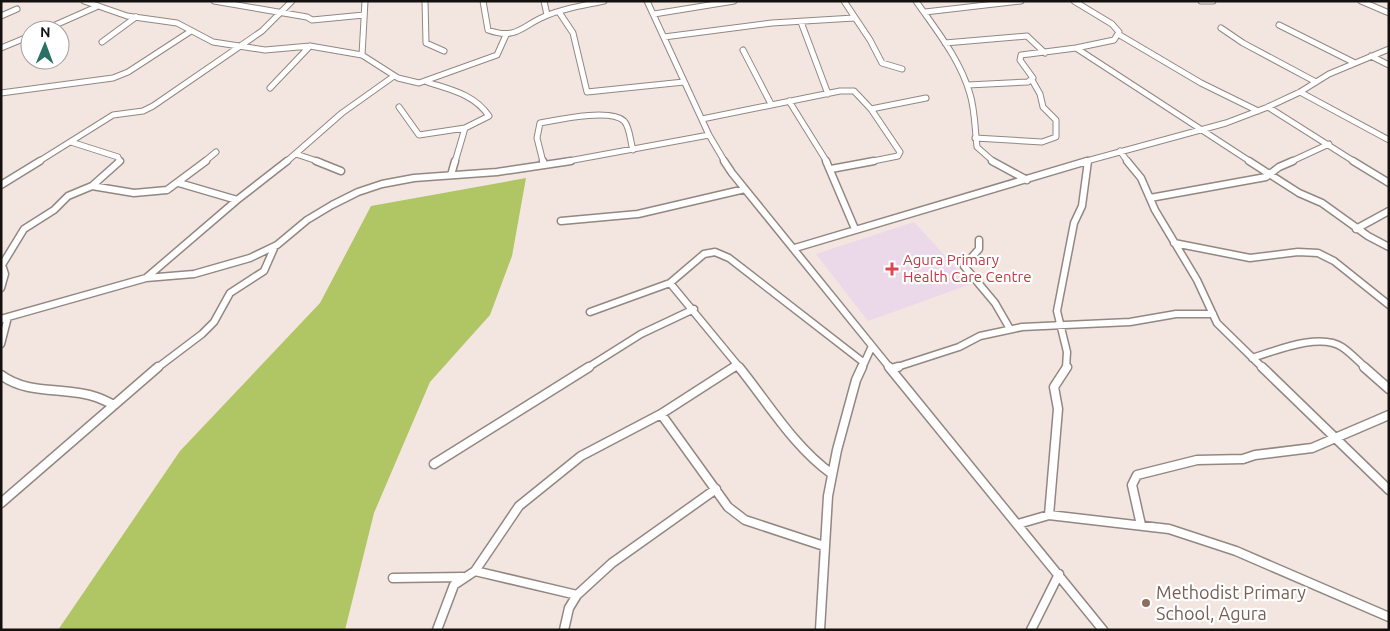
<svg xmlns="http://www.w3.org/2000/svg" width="1390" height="631" font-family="Ubuntu,sans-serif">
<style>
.industrial{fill:#ebd8e9}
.forest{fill:#b0c564}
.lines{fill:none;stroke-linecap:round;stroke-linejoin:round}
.minor-far2-casing{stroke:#938782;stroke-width:7}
.minor-far1-casing{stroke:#938782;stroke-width:9}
.minor-casing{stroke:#938782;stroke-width:11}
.minor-far2{stroke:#fff;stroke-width:5}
.minor-far1{stroke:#fff;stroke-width:6}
.minor{stroke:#fff;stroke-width:8}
.health-dot{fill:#e0444e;stroke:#fff;stroke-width:2}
.education-dot{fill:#8d6e63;stroke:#fff;stroke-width:2}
.labels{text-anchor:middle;stroke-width:4.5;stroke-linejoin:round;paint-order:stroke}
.health-label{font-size:15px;fill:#be3a42;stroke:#fff;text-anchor:start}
.near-education-label{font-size:18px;fill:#785e54;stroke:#fff;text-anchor:start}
</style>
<rect width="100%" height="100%" fill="#f3e6e0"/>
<path class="industrial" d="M914 222 971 284 868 321 816 254Z"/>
<path class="forest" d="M526 178 512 256 490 315 430 382 374 513 345 630H58L180 451 320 303 371 206Z"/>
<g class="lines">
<defs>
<path id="minor-far2" d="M84 1 127 16 177 23 213 42 265 50 310 46 362 55 398 78 419 83 497 55 506 35
M214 1 307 17 312 20 364 15
M425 1 426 43 444 51
M483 1 488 30C518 41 523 24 548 15 565 8 586 5 604 1
M544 1 547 15
M647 1 709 135 725 162
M844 1 870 40 882 63 902 69
M916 1C936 30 960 59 970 94 975 110 975 130 977 147L994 162
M1074 1 1112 24 1119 32 1114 40 1076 48 1251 162
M1201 1H1213
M1361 1 1389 13
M559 12 573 33 587 92 684 82
M925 12 1021 1
M654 14 734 1
M1 16 17 9
M801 22 828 94
M1279 25 1353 62
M1221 28 1243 43 1316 82
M44 30 96 7
M1118 34 1201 83 1258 111
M664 37 772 23 854 18
M102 42 136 17
M945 43 1027 36 1045 53
M1 48 30 36
M743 50 771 104
M362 55 365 1
M1371 56 1389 65
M968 85 1028 82 1033 78 1020 60 1021 55 1076 48
M270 88 310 46
M1300 92 1389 140
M1 93 113 78 128 72 191 31
M789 101 827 162
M399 107 419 135 465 128 489 116C474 94 451 90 427 82
M1268 107 1355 162
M871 109 926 98
M702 119 840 91H854L871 109 900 152 898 156 868 162
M975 138 1042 142 1056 137V120L1043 107 1040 94 1032 80
M71 142 118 157 119 162
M1120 151 1128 162
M296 154 320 162
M38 162 113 115 143 111 153 106 262 31 292 1
M204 162 216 152
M286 162 342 113 394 76
M455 162 465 128
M543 162 537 138 540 123C557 120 610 108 624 121 630 127 630 141 633 150
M563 162 709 135
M1083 162 1226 123 1268 107 1300 92 1329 74 1389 49
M1290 162 1329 144"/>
<path id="minor-far1" d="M316 161 341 171
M543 161 544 164
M724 161 732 173 890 368
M826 161 855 229
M992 161 1027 180
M1127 161 1141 178 1155 210 1197 280 1217 323 1263 368
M1249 161 1299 193 1322 203 1368 236 1389 247
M1353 161 1389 183
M831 169 874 161
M451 175 455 161
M179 183 237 200
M1 185 40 161
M92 186 120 161
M1150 198 1266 177 1279 167 1293 161
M561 221 638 214 745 189
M1356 229 1389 211
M979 240V249L964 266 995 303 1010 329
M1174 243 1250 258 1298 252 1318 253 1334 261 1389 305
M795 248 1087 161
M146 278 237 200 287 161
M670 283 740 368
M1 288 5 274 2 265 24 229 54 210 68 196 92 186 134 193 167 190 206 161
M590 312 670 283 704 254 715 252 729 258 863 362
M1 319 146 278 194 274 250 258 277 245 307 220 332 205 358 192 382 184 414 178 497 172 571 161
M1 344 8 317
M1252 358C1275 351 1320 332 1342 347 1351 353 1358 361 1366 368
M157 368 202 334 214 322 230 293 264 271 275 246
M587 368 641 334 694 309
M732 368 737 365
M862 368 872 346
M894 368 959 347 980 336 1022 327 1130 322 1176 314H1213
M1066 368 1067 352 1057 311 1074 223 1082 206 1088 161"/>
<path id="minor" d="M739 367C768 403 794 447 832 474
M889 367 1103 630
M1262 367 1389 490
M1364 367 1389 389
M891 369 898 367
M1 375C29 396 65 386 96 397 102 399 108 402 114 405
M661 414 728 507 745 520 824 546
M434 464 589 367
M1 503 158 367
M1049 515 1058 409 1054 387 1067 367
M1018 524 1049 515 1169 529 1236 551 1389 617
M1141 525 1132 485 1137 475 1197 460 1243 459 1255 455 1312 448 1389 415
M475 571 577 595 612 563 716 489
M393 578 463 577
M437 630 454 585 475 571 519 506 581 456 661 414 734 367
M564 630 569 608 577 595
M820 630 828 496 837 450 856 380 862 367
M1031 630 1059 574"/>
</defs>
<use href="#minor-far2" class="minor-far2-casing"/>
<use href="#minor-far1" class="minor-far1-casing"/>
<use href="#minor" class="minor-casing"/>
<use href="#minor-far2" class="minor-far2"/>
<use href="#minor-far1" class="minor-far1"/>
<use href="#minor" class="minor"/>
</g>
<path class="health-dot" d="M889.5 261.5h5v5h5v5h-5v5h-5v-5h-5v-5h5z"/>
<circle class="education-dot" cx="1146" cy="603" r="5"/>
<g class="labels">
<g class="health-label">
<text x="903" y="265">Agura Primary<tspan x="903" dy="17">Health Care Centre</tspan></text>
</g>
<g class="near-education-label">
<text x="1156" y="599">Methodist Primary<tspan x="1156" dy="21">School, Agura</tspan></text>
</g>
</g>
<rect width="1390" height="631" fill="none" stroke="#14100e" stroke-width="5"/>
<g transform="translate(45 45) rotate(1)"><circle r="24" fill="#ffffff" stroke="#a19f9f"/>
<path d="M0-4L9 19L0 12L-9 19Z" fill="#2a7064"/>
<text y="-8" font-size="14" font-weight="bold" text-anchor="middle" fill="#14100e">N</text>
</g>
</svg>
